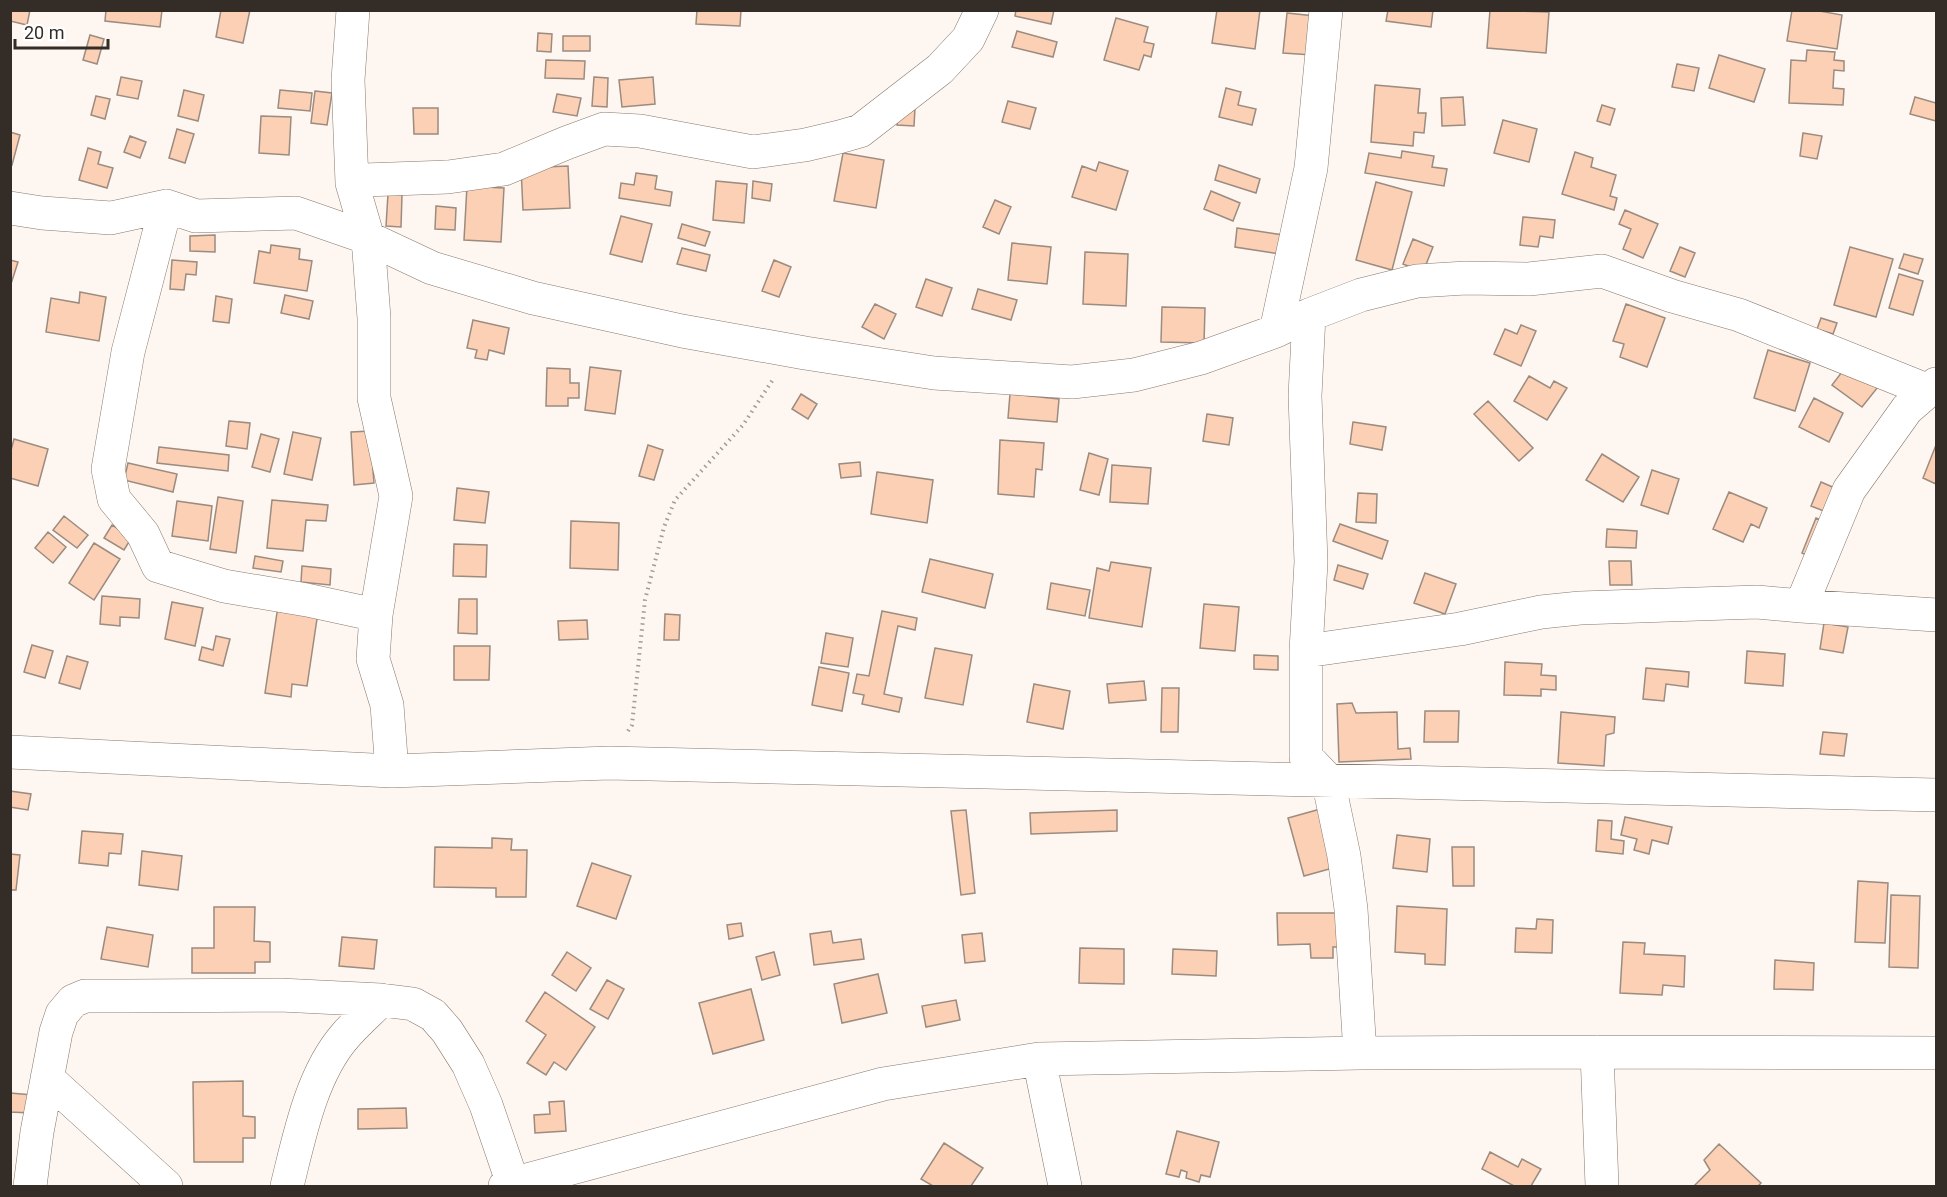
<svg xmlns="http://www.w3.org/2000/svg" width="1947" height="1197" font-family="Roboto,sans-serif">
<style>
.building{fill:#fcd0b4;stroke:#9c8b7f;stroke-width:1.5}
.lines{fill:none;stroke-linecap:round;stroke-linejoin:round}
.minor-casing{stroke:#89786d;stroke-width:34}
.path{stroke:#a39b96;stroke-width:4;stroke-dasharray:1.5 4.5;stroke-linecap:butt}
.minor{stroke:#fff;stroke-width:33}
</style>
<rect width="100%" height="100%" fill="#fef6f1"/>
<path class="building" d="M10 10H30L27 25 10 21Z
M106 10H162L160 27 105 21Z
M221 10H250L243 43 216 37Z
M697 10H741L740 26 696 24Z
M1016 10H1054L1051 24 1015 16Z
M1217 10H1260L1255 49 1212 43Z
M1388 10H1433L1431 27 1386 21Z
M1490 10 1549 12 1546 53 1487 48Z
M1792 10H1814L1842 15 1837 49 1787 41Z
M1287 13 1315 16 1312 55 1283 53Z
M1116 18 1148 27 1144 42 1154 44 1151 57 1144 55 1139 70 1104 60Z
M1017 31 1057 42 1053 57 1012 47Z
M538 33 552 34 551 52 537 51Z
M90 35 104 39 97 64 83 60Z
M563 36H590V51H563Z
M1807 50 1835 52 1834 60 1844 61V71L1834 70 1833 88 1844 89 1843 105 1789 103 1791 60 1806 61Z
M1719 55 1765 69 1754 102 1709 88Z
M546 60 585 61 584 79 545 78Z
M1677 64 1699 68 1694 91 1672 87Z
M121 77 142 81 138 99 117 95Z
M594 77 608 78 607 107 592 106Z
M653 77 655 104 622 107 619 80Z
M1375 85 1420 89 1418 113H1426L1424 133 1414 132 1413 146 1371 142Z
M1226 88 1241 92 1238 105 1256 109 1252 125 1219 117Z
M184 90 204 95 198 121 178 116Z
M280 90 312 93 310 111 278 108Z
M315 91 332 93 327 125 311 123Z
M557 94 581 98 577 116 553 112Z
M96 96 110 99 105 119 91 115Z
M1463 97 1465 125 1442 126 1441 98Z
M1915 97 1936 103V121L1910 114Z
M1008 101 1036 108 1030 129 1002 122Z
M1602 105 1615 109 1610 125 1597 121Z
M899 106 915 108 914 126 897 125Z
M413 108H438V134H414Z
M261 116 291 117 289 155 259 153Z
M1503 120 1537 129 1529 162 1494 153Z
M177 129 194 134 185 163 169 158Z
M10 132 20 135 12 165 10 164Z
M1803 133 1822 136 1817 159 1800 156Z
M130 136 146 142 140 158 124 152Z
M88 148 101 152 98 164 113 168 107 188 79 180Z
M1402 151 1434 156 1432 167 1447 169 1444 186 1365 173 1369 153 1401 158Z
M1575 152 1593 158 1591 167 1616 175 1610 196 1617 198 1614 210 1562 194Z
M843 153 884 160 876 208 834 201Z
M1099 162 1128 171 1116 210 1072 197 1082 166 1096 171Z
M1219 165 1260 179 1256 193 1215 180Z
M568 166 570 208 523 210 521 168Z
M636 173 657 176 655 189 672 192 670 206 619 198 621 183 634 185Z
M716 181 747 184 744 223 713 220Z
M753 181 772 184 770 201 752 198Z
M1376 182 1412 192 1392 270 1356 260Z
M467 186 504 188 501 242 464 240Z
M1211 191 1240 203 1233 221 1204 209Z
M388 194 402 195 401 227 386 226Z
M995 200 1011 207 999 234 983 227Z
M436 206 456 208 455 230 435 229Z
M1625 210 1658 224 1643 258 1623 249 1631 229 1619 224Z
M621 216 652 224 642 262 610 254Z
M1523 217 1555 220 1553 238 1540 236 1538 247 1520 245Z
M682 224 710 232 705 246 678 238Z
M1237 228 1283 235 1280 254 1235 247Z
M215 235V252L190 251V236Z
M1413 239 1433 247 1423 272 1403 264Z
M1012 243 1051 247 1047 284 1008 280Z
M271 245 300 249 299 259 312 261 307 291 254 283 259 251 270 253Z
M1680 247 1695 253 1685 277 1670 271Z
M1850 247 1893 259 1876 317 1834 305Z
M682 248 710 255 706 271 677 264Z
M1085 252 1128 254 1126 306 1083 304Z
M1904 254 1923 259 1918 274 1899 268Z
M10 260 18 262 10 287Z
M172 260 197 262 196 275 186 274 184 290 170 289Z
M774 260 791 267 779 297 762 291Z
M1899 274 1923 281 1913 315 1889 308Z
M926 279 952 288 942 316 916 307Z
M978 289 1017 300 1011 320 972 309Z
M80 292 106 297 99 341 46 332 51 298 79 303Z
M285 295 313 301 309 319 281 313Z
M216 296 232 299 229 323 213 321Z
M875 304 896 314 884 339 862 327Z
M1626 304 1665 318 1647 367 1620 357 1624 344 1613 341Z
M1162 307 1205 308 1204 343 1161 342Z
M1821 318 1837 323 1833 334 1817 329Z
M473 320 509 328 504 354 489 350 487 360 475 358 477 350 467 348Z
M1521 325 1536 331 1521 366 1494 354 1505 329 1517 334Z
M1768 350 1810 363 1795 411 1754 398Z
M1848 364 1878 387 1862 407 1832 385Z
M590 367 621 371 615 414 585 410Z
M547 368 570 369V383H579V398H568V406H546Z
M1529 376 1550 388 1554 381 1567 388 1547 420 1514 401Z
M801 394 817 404 808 419 792 409Z
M1010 394 1059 399 1057 422 1008 418Z
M1814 398 1843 413 1829 442 1799 427Z
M1488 401 1533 448 1519 461 1474 414Z
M1207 414 1233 418 1229 445 1203 441Z
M229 421 250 423 247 449 226 446Z
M1353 422 1386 427 1382 450 1350 444Z
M370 431 374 483 354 485 351 432Z
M293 432 321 438 312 480 284 474Z
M261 434 279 439 270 472 252 467Z
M14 439 48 449 38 486 10 478V454Z
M1000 440 1044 443 1042 470 1036 469 1034 497 998 494Z
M648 445 663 450 654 480 639 476Z
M1936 445V484L1923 478Z
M159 447 229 455 228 471 157 463Z
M1089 453 1108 459 1099 495 1080 490Z
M1602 454 1639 477 1623 502 1586 480Z
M860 462 861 476 841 478 839 464Z
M128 463 177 474 173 492 124 480Z
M1112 465 1151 468 1148 504 1110 502Z
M1652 470 1679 479 1668 514 1641 505Z
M877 472 933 480 927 523 871 514Z
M1821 482 1844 492 1834 515 1811 506Z
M457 488 489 492 485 523 454 520Z
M1729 492 1767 508 1759 528 1751 524 1743 542 1713 529Z
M1358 493 1377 494 1376 523 1356 522Z
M218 497 243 501 236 553 210 549Z
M272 500 328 505 326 521 306 520 303 551 267 548Z
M177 501 212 506 208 541 172 536Z
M64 516 88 535 77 548 53 530Z
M1816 518 1833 525 1818 560 1802 553Z
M571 521 619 523 618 570 570 568Z
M1340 524 1388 541 1382 559 1333 541Z
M112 525 132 537 124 550 104 538Z
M1607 529 1637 531 1636 548 1606 547Z
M48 532 66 547 53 563 35 548Z
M94 543 120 559 94 600 69 583Z
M454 544 487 545 486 577 453 576Z
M255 556 283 561 281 572 253 568Z
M930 559 993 574 985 608 922 592Z
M1609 561H1631L1632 585H1610Z
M1111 562 1151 568 1142 627 1089 618 1097 568 1109 571Z
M1338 565 1368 574 1363 589 1334 580Z
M302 566 331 569 330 585 301 582Z
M1425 573 1456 584 1445 614 1414 603Z
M1051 583 1090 590 1085 616 1047 609Z
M102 596 140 599 139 618 120 617V626L100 624Z
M459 599H477V634L458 633Z
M172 602 203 608 195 646 165 639Z
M1204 604 1239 607 1235 651 1200 648Z
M278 606 318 612 307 686 292 684 291 697 265 693Z
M882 611 917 618 915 630 898 626 884 694 902 698 899 712 862 704 864 695 853 693 857 674 869 676Z
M665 614 680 615 679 640H664Z
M587 620 588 639 559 640 558 621Z
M1824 623 1848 627 1843 653 1820 649Z
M826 633 853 638 848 667 821 663Z
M216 636 230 639 223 666 199 660 202 647 213 650Z
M32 645 53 651 45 678 24 672Z
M454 646H490L489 680H454Z
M935 648 972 655 963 705 925 698Z
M1747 651 1785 654 1783 686 1745 683Z
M1254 655 1278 656V670L1254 669Z
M67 656 88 662 80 689 59 683Z
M1505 662 1542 664 1541 675 1556 676V690L1541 689V696L1504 695Z
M819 667 849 673 842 711 812 705Z
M1646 668 1689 672 1688 687 1666 684 1664 701 1643 699Z
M1144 681 1146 700 1109 703 1107 684Z
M1034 684 1070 691 1063 729 1027 722Z
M1162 688H1179L1178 732H1161Z
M1352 703 1356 713 1397 712 1398 749 1410 748 1411 759 1339 762 1337 704Z
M1425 711H1459L1458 742H1424Z
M1561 712 1615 717 1614 733 1606 735 1604 766 1558 763Z
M1823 732 1847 734 1844 756 1820 754Z
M10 791 31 794 28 810 10 807Z
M1324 808 1340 866 1304 876 1288 818Z
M966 810 975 893 961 895 951 811Z
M1117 810V831L1031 834 1030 813Z
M1625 817 1672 827 1668 844 1652 840 1649 854 1634 850 1637 839 1621 835Z
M1598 820 1612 821 1611 839 1624 841 1623 854 1596 851Z
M82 831 123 834 121 854 109 853 108 866 79 863Z
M1397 835 1430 839 1427 872 1393 868Z
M492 838 512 839 511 850H527L526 897H496V888L434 887 435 847 492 848Z
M1452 847H1474V886H1453Z
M142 851 182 856 178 890 139 885Z
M10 854 20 855 16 890H10Z
M592 863 631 876 616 919 577 906Z
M1858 881 1888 883 1885 943 1855 942Z
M1891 895 1920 896 1918 968 1889 967Z
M1397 906 1447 909 1445 965 1425 964V954L1395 952Z
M214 907H255L254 941 270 942V962H255V973H192V948H214Z
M1277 913H1350V947H1333V958H1311L1310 944 1278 945Z
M1537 919 1553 920 1552 953 1515 952 1516 928 1536 929Z
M741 923 743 936 729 939 727 925Z
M107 927 153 935 148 967 101 959Z
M831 931 833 943 861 939 864 959 814 965 810 934Z
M982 933 985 961 965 963 962 935Z
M342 937 377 940 374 969 339 966Z
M1623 942 1645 943 1644 954 1685 956 1684 987 1663 985 1662 995 1620 993Z
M1080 948 1124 949V984L1079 983Z
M1173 949 1217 951 1216 976 1172 974Z
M567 952 591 968 576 991 552 975Z
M774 952 780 975 762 980 756 957Z
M1775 960 1814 963 1813 990 1774 989Z
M878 974 887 1013 842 1023 834 984Z
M607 980 624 989 608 1019 590 1009Z
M751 989 764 1040 713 1054 699 1003Z
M545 992 595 1027 566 1070 554 1062 546 1075 527 1063 546 1035 526 1021Z
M956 1000 960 1020 926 1027 922 1006Z
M243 1081V1116L255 1117V1138H243V1162H194L193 1082Z
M10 1093 33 1095 31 1113 10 1112Z
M564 1101 566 1131 535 1133 534 1115 550 1114 549 1102Z
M406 1108 407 1128 358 1129V1109Z
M1177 1131 1219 1142 1210 1177 1201 1175 1199 1182 1186 1178 1187 1172 1181 1170 1179 1177 1166 1174Z
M944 1143 983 1168 971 1186H933L921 1179Z
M1719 1144 1761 1183 1758 1186H1694L1710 1170 1704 1160Z
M1490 1152 1518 1167 1522 1159 1541 1169 1531 1186H1514L1482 1169Z"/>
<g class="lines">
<defs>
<path id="minor" d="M353 10 348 80 352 183 368 238 374 318V398L396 496 376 615 373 659 387 705 392 771
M352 183 364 180 448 177 504 169 566 143 604 129 640 131 753 152 805 145 839 137 860 131 940 69 968 39 982 10
M166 206 128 352 108 469 114 499 143 534 158 566 224 586 307 600 376 615
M10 208 42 213 111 218 166 206 196 216 296 213 368 238 432 268 533 298 682 331 805 353 934 373 1072 382 1134 375 1201 358 1276 331 1309 315 1361 295 1417 281 1466 278 1529 279 1602 271 1672 296 1739 315 1929 391
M1309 315 1305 396 1311 562 1306 651V757L1328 780 1344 856 1351 909 1360 1053
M1276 331 1311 168 1326 10
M1801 606 1849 490 1907 409 1936 384
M1306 651 1460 629 1541 612 1580 608 1757 602 1801 606 1936 615
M10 752 392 771 609 763 1936 795
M1597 1052 1602 1186
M1039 1059 1065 1186
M47 1078 166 1186
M30 1186 37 1132 56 1032 62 1014 73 1001 85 996H128L280 995 381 1000 413 1004 433 1015 447 1031 468 1064 486 1105 513 1184
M287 1186C299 1138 311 1075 345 1036 356 1023 369 1012 381 1000
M505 1186 883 1084 1039 1059 1360 1053 1597 1052 1936 1053"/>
</defs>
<use href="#minor" class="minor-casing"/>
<path class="path" d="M628 731 632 725 645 600 664 527 675 500 743 425 774 378"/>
<use href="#minor" class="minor"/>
</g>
<rect width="1947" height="1197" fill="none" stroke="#332c27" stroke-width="24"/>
<path d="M15 39v9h93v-9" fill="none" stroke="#332c27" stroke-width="3"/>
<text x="24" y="39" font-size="18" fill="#332c27" stroke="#ffffff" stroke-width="4.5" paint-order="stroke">20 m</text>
</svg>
